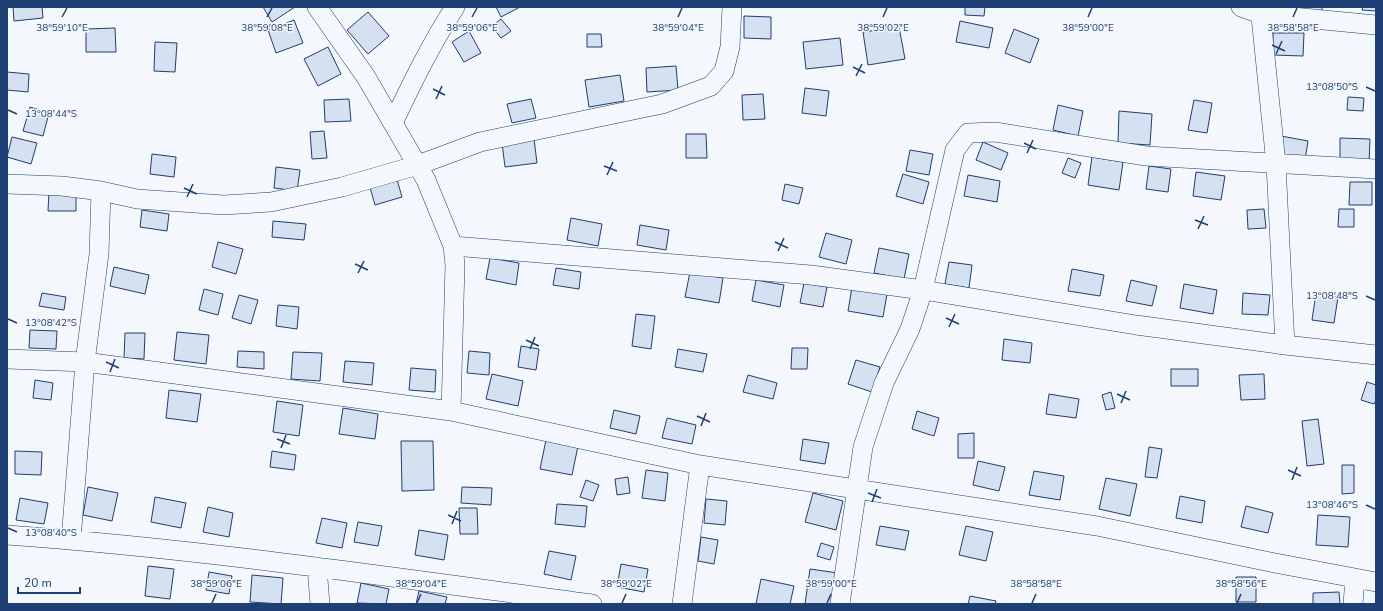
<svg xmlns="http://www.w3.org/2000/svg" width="1383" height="611" font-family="'Nunito Sans',sans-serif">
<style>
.building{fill:#d5e0f0;stroke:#1d3f73}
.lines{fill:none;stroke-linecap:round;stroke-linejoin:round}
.minor-casing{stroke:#1d3f73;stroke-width:20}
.minor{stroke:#f4f7fb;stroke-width:19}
.ticks{fill:none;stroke:#1d3f73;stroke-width:1.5}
.ticks-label{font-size:10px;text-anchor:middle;fill:#1d3f73;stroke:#f4f7fb;stroke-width:3;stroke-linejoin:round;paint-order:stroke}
</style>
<rect width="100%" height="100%" fill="#f4f7fb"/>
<path class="building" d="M13 7H42L43 18 14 21Z
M263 7H295L272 22Z
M496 7H520L501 17Z
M965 7H985L984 16 965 15Z
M1294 7H1322V11L1294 10Z
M1363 7H1376V11L1362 10Z
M368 12 389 36 368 54 347 30Z
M744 16 771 17V39L744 38Z
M501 19 511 31 501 38 492 26Z
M294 20 303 43 276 53 268 30Z
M960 21 993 28 989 48 956 42Z
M899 27 905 59 868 65 863 32Z
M115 28 116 52H86V29Z
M1014 29 1039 39 1030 63 1005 53Z
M469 31 481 53 464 62 452 42Z
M1273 33H1304L1303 56 1273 55Z
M587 34H601L602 47H587Z
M840 38 843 65 806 69 803 42Z
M155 42 177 43 175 72 154 71Z
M328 47 341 74 318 86 304 59Z
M676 66 678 90 647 92 646 68Z
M7 72 29 74 28 92 7 90Z
M620 75 624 101 589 107 585 80Z
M805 88 829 91 826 116 802 113Z
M763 94 765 119 743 120 742 95Z
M1348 97 1364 98 1363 111 1347 110Z
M349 99 351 121 325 122 324 100Z
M531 99 536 118 512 123 507 104Z
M1194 100 1212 103 1207 133 1188 130Z
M1058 105 1083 111 1078 136 1053 130Z
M30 107 49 113 43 136 23 131Z
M1119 111 1152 114 1150 145 1118 143Z
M324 131 327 158 312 159 310 132Z
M686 134H706L707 158H686Z
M1281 136 1308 141 1305 160 1278 155Z
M12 137 37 143 31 164 7 157Z
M1340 138 1370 139 1369 162 1340 161Z
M534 139 537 163 505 167 502 143Z
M983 142 1008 153 1001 170 976 160Z
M910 150 933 154 929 175 906 171Z
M152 154 176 157 174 177 150 174Z
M1092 157 1123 162 1119 190 1088 185Z
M1068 158 1081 163 1075 178 1062 173Z
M1149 166 1171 169 1168 192 1146 189Z
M276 167 300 170 297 191 274 188Z
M1196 172 1225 176 1221 200 1193 196Z
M903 174 929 182 923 204 896 196Z
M968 175 1000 181 997 202 964 196Z
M396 176 402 197 375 205 369 184Z
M1350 182H1372V205H1349Z
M785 184 803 188 799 204 782 200Z
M49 192H76V211H48Z
M1264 209 1266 228 1248 229 1247 210Z
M1339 209H1354V227H1338Z
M142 210 169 214 167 231 140 227Z
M571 218 602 224 598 246 567 240Z
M273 221 306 224 304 240 272 237Z
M640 225 669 230 666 250 637 245Z
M826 233 852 240 846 264 819 257Z
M218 242 243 249 236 274 212 267Z
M879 248 909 254 904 279 874 273Z
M490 258 519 263 516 285 486 279Z
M949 262 972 265 969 288 945 284Z
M114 267 149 275 145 294 110 286Z
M556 268 581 272 579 289 553 285Z
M1072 269 1104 275 1100 296 1068 291Z
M690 272 723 278 719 303 685 297Z
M756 280 784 285 780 307 752 301Z
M1131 280 1157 286 1152 306 1126 301Z
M804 283 827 287 823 307 800 303Z
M1184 284 1217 290 1213 314 1180 308Z
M852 287 887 294 883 317 848 311Z
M204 289 223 294 218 315 199 310Z
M42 293 66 297 64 310 39 306Z
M1243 293 1270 295 1268 315 1242 314Z
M1316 293 1338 297 1334 323 1312 320Z
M239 295 258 300 251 324 232 318Z
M278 305 299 307 297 329 276 326Z
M636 314 655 316 651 349 632 346Z
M30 330 57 331 56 349 29 348Z
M177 332 209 335 206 364 174 360Z
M125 333H145L144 359 124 358Z
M1004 339 1032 343 1030 363 1002 360Z
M521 346 539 349 536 370 518 367Z
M792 348H808L807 369H791Z
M678 349 707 354 703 372 675 367Z
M238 351 264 352V369L237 367Z
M469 351 490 353 489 375 467 373Z
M293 352 322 353 320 381 291 379Z
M856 360 880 367 872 392 848 384Z
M345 361 374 363 372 385 343 382Z
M411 368 436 370 435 392 409 390Z
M1171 369H1198V386H1171Z
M492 374 523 381 518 406 486 399Z
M1264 374 1265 399 1241 400 1239 375Z
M748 375 777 383 773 399 743 392Z
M35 380 53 383 51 400 33 398Z
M1367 382 1376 385V400L1374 404 1361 400Z
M169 390 201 394 197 422 166 418Z
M1111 392 1115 408 1106 410 1102 395Z
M1049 394 1079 399 1076 418 1046 414Z
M277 401 303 405 299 436 273 432Z
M343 408 378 414 375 439 339 434Z
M614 410 640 416 636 434 610 428Z
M917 411 939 418 934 436 912 429Z
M667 418 696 425 692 444 662 438Z
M1318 419 1324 464 1307 466 1302 421Z
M974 433V458H958V434Z
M803 439 829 443 825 464 800 460Z
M546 440 578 446 572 475 540 469Z
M401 441H433L434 490 402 491Z
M1149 447 1162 449 1157 478 1145 477Z
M15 451 42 452 41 475 15 474Z
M272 451 296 455 294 470 270 467Z
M978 461 1005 467 999 491 973 485Z
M1342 465H1354V493L1342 494Z
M646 470 668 473 665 501 642 498Z
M1034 471 1064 476 1060 500 1029 495Z
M628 477 630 493 617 495 615 479Z
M1106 478 1137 484 1130 516 1099 509Z
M586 480 599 485 593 501 580 497Z
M88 487 118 493 112 521 83 515Z
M462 487 492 488 491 505 461 503Z
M813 493 843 501 836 530 805 522Z
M1180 496 1205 501 1202 523 1176 518Z
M155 497 186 503 181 528 151 522Z
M20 498 48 503 44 524 16 520Z
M706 499 727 501 725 525 704 523Z
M557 504 587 506 585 527 555 524Z
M1246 506 1273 513 1268 533 1241 527Z
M208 507 233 513 229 537 203 532Z
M459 508H477L478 534H460Z
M1318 515 1350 517 1348 547 1316 545Z
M322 518 347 523 342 548 316 543Z
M358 522 382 526 378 546 354 542Z
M880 526 909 531 905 550 876 545Z
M966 526 993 532 986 561 959 555Z
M419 530 448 535 444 560 415 555Z
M701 537 718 540 714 564 698 561Z
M821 543 834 547 830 560 817 556Z
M549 551 576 556 571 580 544 574Z
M621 564 648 569 644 592 617 587Z
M148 566 174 569 170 599 145 596Z
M810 569 838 573 833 604H805Z
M209 572 232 576 229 594 206 590Z
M252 575 283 578 281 604 250 602Z
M1236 577H1256V602H1236Z
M761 579 794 586 790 604H756Z
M361 583 389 589 386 604 357 603Z
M419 591 447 597 445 604H416Z
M1339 592 1340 604H1313V593Z
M970 596 996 601 995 604H968Z"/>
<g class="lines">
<defs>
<path id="minor" d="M317 7 366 77 426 180 453 246 455 265 451 411 700 465 682 604
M1241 7 1261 14 1376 25
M1260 7 1276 164 1285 345
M393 123C412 83 431 44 455 7
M7 184 62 186 101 191 137 199 224 205 271 202 342 187 418 165 480 142 662 104 711 86 724 71 730 47 732 7
M453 246 811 275 923 290 1136 325 1285 345 1376 355
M7 359 85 362 451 411
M700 465 1097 526 1270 562 1376 582
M7 535C203 549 398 578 592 604
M71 540 85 362 99 254 101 191
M317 567 320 604
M840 604 863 447 884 383 910 329 923 290 955 150 968 133 995 132 1146 156 1376 169
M1353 604 1355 578"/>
</defs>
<use href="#minor" class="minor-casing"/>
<use href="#minor" class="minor"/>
</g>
<path class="ticks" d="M62 17 67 8M267 17 272 8M472 17 477 8M678 17 682 8M883 17 887 8M1088 17 1092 8M1293 17 1297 8M1272 45 1285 51M1276 54 1282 41M853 67 865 73M856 76 862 64M1366 87 1375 91M433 89 445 95M436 99 442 86M8 110 17 114M1024 143 1036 149M1027 153 1033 140M604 166 617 171M607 175 613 162M184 188 197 194M187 197 193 184M1195 220 1208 225M1198 229 1204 216M775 242 788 248M778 251 784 238M355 264 368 270M358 273 364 261M1366 296 1375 300M946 318 959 324M8 319 17 323M949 327 955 314M526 340 539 346M530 349 535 337M106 362 119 368M110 372 115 359M1117 394 1130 400M1121 403 1126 391M697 416 710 422M701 426 706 413M277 439 290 444M281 448 286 435M1288 470 1301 476M1292 480 1297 467M868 493 881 498M872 502 877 489M1366 505 1375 509M448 515 461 521M452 524 457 511M8 528 17 532M212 603 216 594M417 603 421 594M622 603 626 594M827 603 831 594M1032 603 1036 594M1237 603 1241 594"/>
<g class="ticks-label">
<text x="62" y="31">38°59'10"E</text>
<text x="472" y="31">38°59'06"E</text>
<text x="678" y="31">38°59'04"E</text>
<text x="883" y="31">38°59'02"E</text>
<text x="1088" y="31">38°59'00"E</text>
<text x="267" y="31">38°59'08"E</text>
<text x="1293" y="31">38°58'58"E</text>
<text x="1332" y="90">13°08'50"S</text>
<text x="51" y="117">13°08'44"S</text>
<text x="1332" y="299">13°08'48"S</text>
<text x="51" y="326">13°08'42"S</text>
<text x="1332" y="508">13°08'46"S</text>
<text x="51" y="536">13°08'40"S</text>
<text x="216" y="587">38°59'06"E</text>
<text x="421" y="587">38°59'04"E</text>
<text x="626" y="587">38°59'02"E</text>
<text x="831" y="587">38°59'00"E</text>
<text x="1036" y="587">38°58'58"E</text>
<text x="1241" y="587">38°58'56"E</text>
</g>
<rect width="1383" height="611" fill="none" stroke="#1d3f73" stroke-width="16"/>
<path d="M18 587v6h62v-6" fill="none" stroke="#1d3f73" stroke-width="2"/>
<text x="24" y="587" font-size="12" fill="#1d3f73" stroke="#f4f7fb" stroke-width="3" paint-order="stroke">20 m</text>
</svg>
